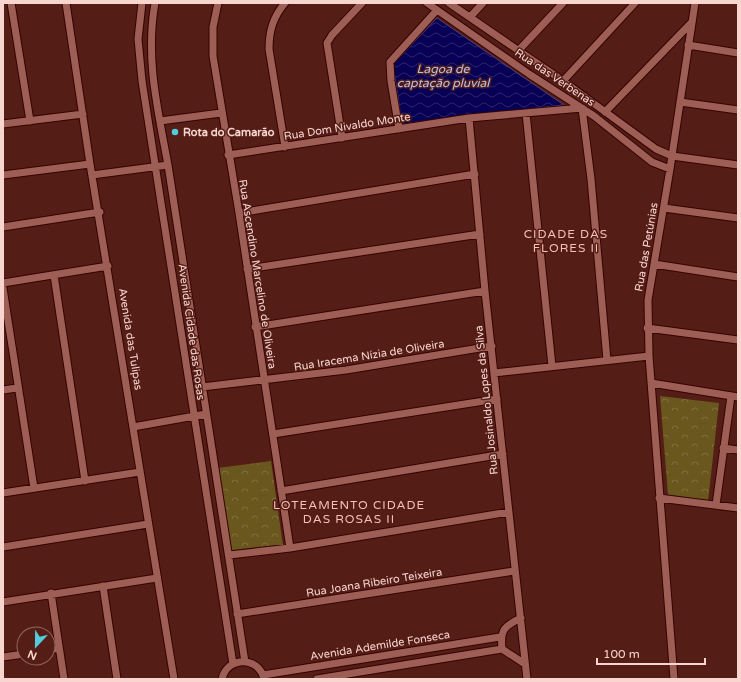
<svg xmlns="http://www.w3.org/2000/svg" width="741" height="682" font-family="'Varela Round',sans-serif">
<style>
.forest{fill:url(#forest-crowns)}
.water{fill:url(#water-waves);stroke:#504079}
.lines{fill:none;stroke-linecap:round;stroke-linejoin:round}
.street-casing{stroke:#370201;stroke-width:9}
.street{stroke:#9d5f55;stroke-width:7}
.poi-dot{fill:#54cadd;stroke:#541d16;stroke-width:1.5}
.labels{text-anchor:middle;stroke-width:3;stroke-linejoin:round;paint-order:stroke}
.street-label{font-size:11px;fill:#f9d5cf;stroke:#541d16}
.poi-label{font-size:11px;font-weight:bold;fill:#f9d5cf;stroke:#541d16;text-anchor:start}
.water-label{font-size:12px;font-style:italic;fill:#b2c2f0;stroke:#541d16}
.neighbourhood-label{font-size:12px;letter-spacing:1px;fill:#f9c1b7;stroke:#541d16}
</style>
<defs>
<pattern id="forest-crowns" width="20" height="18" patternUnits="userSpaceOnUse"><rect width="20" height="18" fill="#6a571e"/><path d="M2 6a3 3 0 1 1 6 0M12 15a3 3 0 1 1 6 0" fill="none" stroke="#806e3e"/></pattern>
<pattern id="water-waves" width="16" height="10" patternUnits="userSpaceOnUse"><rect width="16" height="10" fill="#080054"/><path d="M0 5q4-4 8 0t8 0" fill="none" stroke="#2d246c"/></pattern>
</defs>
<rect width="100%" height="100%" fill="#541d16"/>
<path class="forest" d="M660 396 719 403 708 501 668 495Z
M271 461 283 546 231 551 218 468Z"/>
<path class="water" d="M437 18 564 105 402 124 393 64Z"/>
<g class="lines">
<defs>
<path id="street" d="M11 3 30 121
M66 3 90 164 174 679
M142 3 138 39 142 81 233 664
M155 3C145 59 158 110 168 165L245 662
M218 3 213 27V56L239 213 290 548
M427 3 529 74 594 116 652 162 670 169
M449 3 563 81 656 149 672 156 738 165
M470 17 483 3
M688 45 738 53
M518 51 563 3
M563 81 635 3
M680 102 738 110
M582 108 591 179 607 360
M605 112 692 22
M526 113 552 366
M469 118 485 291 527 679
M160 121 221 113
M3 124 83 114
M399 129 391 81 390 62 437 10
M342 138 327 43 332 35 362 3
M285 147 269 49C269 31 273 17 285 3
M228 155 469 118 582 108
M3 175 90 164
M92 175 168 165
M664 208 738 218
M239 213 475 174
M3 227 100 212
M654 264 738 277
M247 269 480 234
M54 275 85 481
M3 283 108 266
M3 288 34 488
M255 327 485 291
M647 328 738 340
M494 373 649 356
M651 383 738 397
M202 387 346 370 492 346
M3 390 17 388
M133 427 206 414
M273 434 497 399
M723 448 738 450
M281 491 503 454
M3 493 140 472
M659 498 738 508
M716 505 731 396
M3 547 148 524
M229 555 290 548 509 512
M103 586 117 679
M51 593 64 679
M3 602 157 578
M237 614 514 571
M521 618C504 626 500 630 502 649L525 664
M48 650 59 648
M3 657 24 654
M263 675 500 637
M222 679C227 656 259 656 264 679
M317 679 502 649
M674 679 649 356 648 300 670 169 695 3"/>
</defs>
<use href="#street" class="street-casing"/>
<use href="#street" class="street"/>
</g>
<circle class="poi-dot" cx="175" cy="132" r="4"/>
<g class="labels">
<g class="street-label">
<text transform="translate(555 77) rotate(34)" y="4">Rua das Verbenas</text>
<text transform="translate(347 126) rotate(-9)" y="4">Rua Dom Nivaldo Monte</text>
<text transform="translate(646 247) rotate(-80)" y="4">Rua das Petúnias</text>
<text transform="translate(258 274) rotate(81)" y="4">Rua Ascendino Marcelino de Oliveira</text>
<text transform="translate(192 332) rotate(82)" y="4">Avenida Cidade das Rosas</text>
<text transform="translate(131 339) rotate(81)" y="4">Avenida das Tulipas</text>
<text transform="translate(369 355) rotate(-9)" y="4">Rua Iracema Nízia de Oliveira</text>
<text transform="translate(486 400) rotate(-96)" y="4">Rua Josinaldo Lopes da Silva</text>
<text transform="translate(374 582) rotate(-9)" y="4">Rua Joana Ribeiro Teixeira</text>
<text transform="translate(380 645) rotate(-9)" y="4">Avenida Ademilde Fonseca</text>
</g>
<g class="poi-label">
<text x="183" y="136">Rota do Camarão</text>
</g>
<g class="water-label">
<text x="443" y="73">Lagoa de<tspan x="443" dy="14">captação pluvial</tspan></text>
</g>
<g class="neighbourhood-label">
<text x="566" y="238">CIDADE DAS<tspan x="566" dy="14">FLORES II</tspan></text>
<text x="349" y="509">LOTEAMENTO CIDADE<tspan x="349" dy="14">DAS ROSAS II</tspan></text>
</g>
</g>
<rect width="741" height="682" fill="none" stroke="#f9d5cf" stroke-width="8"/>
<g transform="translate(36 646) rotate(202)"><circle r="19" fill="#541d16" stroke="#966760"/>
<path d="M0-3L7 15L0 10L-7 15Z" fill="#54cadd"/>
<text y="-6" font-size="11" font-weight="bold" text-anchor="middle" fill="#f9d5cf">N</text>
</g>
<path d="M597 658v6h108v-6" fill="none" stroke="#f9d5cf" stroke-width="2"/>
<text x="603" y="658" font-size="12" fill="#f9d5cf" stroke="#541d16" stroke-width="3" paint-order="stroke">100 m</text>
</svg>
